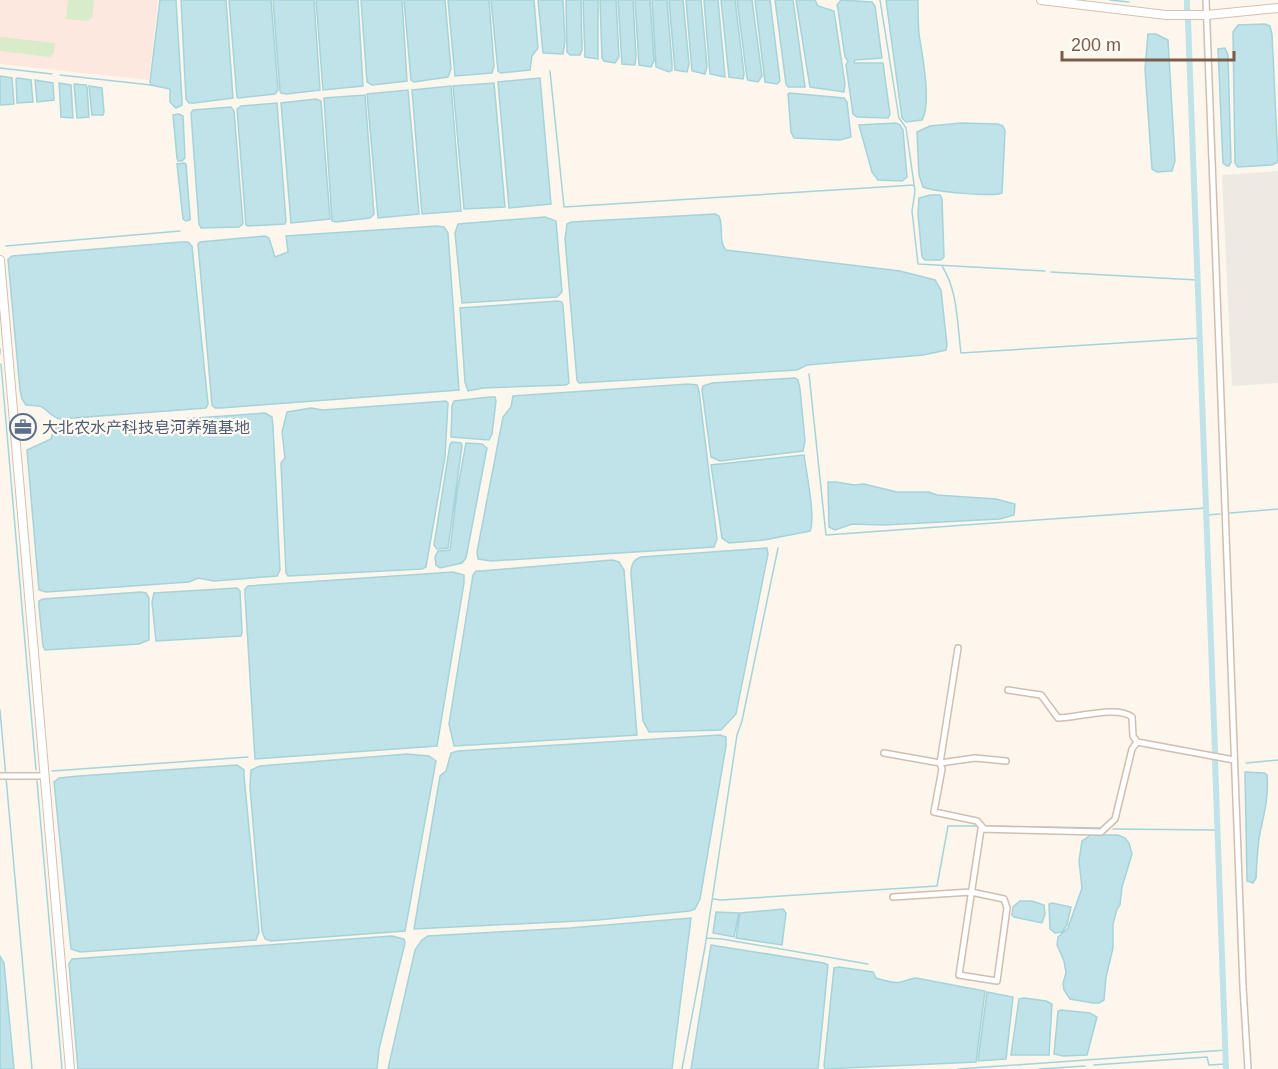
<svg xmlns="http://www.w3.org/2000/svg" width="1278" height="1069" font-family="Arial,'Noto Sans SC',sans-serif">
<style>
.commercial{fill:#fde8e0}
.industrial{fill:#efe9e4}
.green{fill:#d8ecc9}
.water{fill:#bfe3e8;stroke:#a5d3da;stroke-width:1.5}
.lines{fill:none;stroke-linecap:round;stroke-linejoin:round}
.stream{stroke:#a5d3da;stroke-width:1.5}
.canal{stroke:#bfe3e8;stroke-width:6}
.street-casing{stroke:#d1beb0;stroke-width:8}
.secondary-casing{stroke:#d6c0b0;stroke-width:10}
.street{stroke:#fff;stroke-width:5}
.secondary{stroke:#fff;stroke-width:8}
.labels{text-anchor:middle;stroke-width:4.5;stroke-linejoin:round;paint-order:stroke}
.service-label{font-size:16px;fill:#4e5e75;stroke:#fffaf3;text-anchor:start}
</style>
<rect width="100%" height="100%" fill="#fdf6ec"/>
<path class="commercial" d="M0 0H158L149 80 0 64Z"/>
<path class="industrial" d="M1278 171V383L1232 386 1222 175Z"/>
<path class="green" d="M68 0H94L92 18 87 21 66 19Z
M0 37 55 43 54 53 50 57 0 51Z"/>
<path class="water" d="M160 0H176L182 101V105L176 108 170 102V89L151 85 150 82Z
M181 0H226L233 98 194 103H189L186 99Z
M229 0H271L278 90 275 94 238 98 237 97Z
M273 0H314L320 90 287 94 281 93 280 91Z
M316 0H358L363 86 323 90Z
M361 0H402L407 81 372 85 367 82Z
M404 0H445L451 69 448 77 414 82 411 80Z
M448 0H489L494 66 492 73 455 76Z
M491 0H534L538 48 532 56 530 70 501 73 498 71Z
M538 0H563L565 41 563 54 543 53Z
M566 0H581L582 50 580 55H570L567 52Z
M583 0H598V59L585 57Z
M600 0H616L619 57 615 63 604 61 602 58Z
M618 0H633L636 56 635 65 622 64Z
M635 0H650L654 61 651 67 639 65Z
M652 0H667L672 64V70L669 72 656 67Z
M669 0H683L689 64 687 72 675 70Z
M686 0H701L707 66 705 74 692 71Z
M704 0H718L725 77 710 74Z
M721 0H735L744 74 743 79 729 77Z
M737 0H752L762 76 758 82 748 80 747 78Z
M755 0H770L780 81 777 84 765 82Z
M775 0H793L805 87H788L786 84Z
M796 0H815L818 6 834 11 845 84 844 92 810 87Z
M841 0 872 2 875 6 882 58 855 60 854 62 855 63H883L890 114 888 118 857 117 853 114 846 65 848 61 845 57 838 10 837 5Z
M886 0H918C918 11 918 23 919 34 922 54 932 103 922 120L906 122 902 118Z
M1265 24 1270 26 1272 34 1278 162 1272 165 1238 167 1235 163 1233 32 1238 25Z
M1148 34H1156L1168 40 1175 161 1172 171 1157 172 1152 169 1145 69Z
M1225 48 1228 55 1231 162 1229 166H1227L1223 163 1218 49Z
M0 76 12 78 14 104 0 105Z
M17 78 31 80 33 102 17 103 16 79Z
M540 78 551 204 509 208 498 82Z
M35 80 53 83 54 100 37 102Z
M59 83 71 85 73 118 61 117Z
M494 83 505 207 464 209 453 86Z
M74 84 86 85 87 87 89 117 77 118Z
M89 86 102 88 104 112 103 115H92Z
M451 86 461 211 422 214 412 90Z
M408 90 419 214 378 218 367 94Z
M789 93 844 98 847 102 851 137 840 140 794 138 791 132 788 94Z
M365 95 374 214 370 218 336 222 332 221 324 98Z
M316 99 321 101 330 219 291 223 281 103Z
M277 103 286 221 285 224 248 226 246 225 237 109 241 106Z
M231 107 234 111 243 224 239 227 201 228 199 224 191 113 193 110Z
M179 114 183 116 185 158 182 161H178L177 158 173 115Z
M896 123 900 125 903 130 907 177 902 181 878 180 872 172 859 125Z
M961 123 998 124 1003 126 1005 131 1002 193C992 197 935 192 923 187L919 175 917 132 930 126Z
M184 163 186 164 190 216V220L186 221 183 219 177 164Z
M930 195H940L942 199 944 257 941 260H925L922 257 918 214 919 198Z
M715 214 719 216C724 226 718 242 726 250L900 271 935 280 941 290 947 345 946 350 923 355 807 365 797 370 579 383 577 380 565 239 567 224 571 222Z
M545 217 556 221 562 292 557 297 462 303 455 233 458 224Z
M437 226 444 227 448 233 459 390 221 408H215L212 405 198 244 200 242 265 236 269 238 275 257 288 252 286 236Z
M181 242H188L192 246 208 404 206 408 60 419C51 417 49 411 42 407 37 405 31 406 26 405L22 399 20 390 8 259 12 256Z
M558 301 562 302 563 306 569 383 566 385 483 388 468 391 465 382 460 308Z
M795 378 798 380 800 389 805 441 803 451 720 461 711 457 702 390 703 386 712 383Z
M688 384 697 385 699 391 717 539 714 547 491 561 478 559 477 552 503 417 511 407 513 396Z
M490 397H495L496 401 492 434 489 440 451 437 452 406 454 401Z
M446 401 448 403 445 457 426 567 422 569 288 576 286 573 281 463 285 458 282 432 287 412 311 408 323 410Z
M265 413 272 417 273 426 280 570 277 576 214 581 198 578 189 582 46 592 39 590 27 450 51 439 54 428Z
M452 442 461 443 462 446 448 548 437 549 434 545 450 444Z
M466 443 482 444 487 448 466 558 462 563 440 568 436 565 435 557 438 551 450 550 457 492Z
M804 455C806 471 816 518 810 531L764 540 729 543 722 538 711 465Z
M828 482H836L854 485 864 484 897 492H929L937 495 996 499 1015 504 1014 515 1000 519 883 525 852 524 835 530 829 527Z
M767 548 768 554 736 714 721 730 649 732 643 721 631 574C631 565 633 560 641 557Z
M612 560 619 562 624 570 637 735 454 746 449 724 473 575 476 571H481Z
M453 572 464 575V583L437 746 255 759 245 595V589L248 586Z
M237 588 240 591 242 632 241 636 156 641 152 602 154 593Z
M141 592 146 593 149 598V640L139 644 45 650 43 646 39 607V601L43 599Z
M720 735 726 737V746L700 899 695 909 690 911 598 920 414 929 440 776 446 771 451 753 458 751Z
M407 754 429 756 436 761 405 931 271 941 265 939 262 931 250 787 251 770 260 766Z
M237 765 244 770V776L259 932 256 940 80 952 71 949 54 782 59 778 79 776Z
M1245 772 1264 773 1267 775C1269 796 1264 814 1260 833 1257 848 1257 863 1256 878L1253 883 1247 881Z
M1091 835H1118L1125 838 1129 843 1132 854 1122 887 1120 905 1117 909 1113 924V948L1106 977 1104 1000 1099 1003H1093L1070 999 1064 990 1063 983 1066 973 1064 961 1057 945 1058 937 1068 928 1082 888 1079 861 1082 841Z
M1020 901H1032L1044 905 1045 914 1042 923 1014 917 1012 915 1013 907Z
M1052 903 1071 907 1067 925 1062 932 1055 933 1050 929 1049 904Z
M783 909 786 913 782 945 736 938 740 913Z
M716 912 739 913 734 937 713 933Z
M691 918 672 1069H388L415 950 422 940 428 936 569 928Z
M392 936 404 939 405 943 379 1049 377 1069H78L69 964 72 959Z
M711 945 824 963 828 965 818 1069H691Z
M0 956 4 963 14 1069H0Z
M839 967 873 972 876 978C883 980 894 984 901 982 907 981 910 978 916 978L985 991 976 1062 825 1069 824 1066 834 968Z
M987 992 1013 997 1006 1059 978 1061Z
M1024 998 1046 1001 1052 1004 1049 1055H1011L1019 999Z
M1061 1010 1090 1013 1097 1017 1087 1055 1063 1056 1054 1054 1058 1011Z"/>
<g class="lines">
<path class="stream" d="M880 0 899 118 906 128 915 191 912 211 918 264 1045 271
M1110 0 1129 2
M0 68 52 74
M550 71 564 207 914 185
M60 75 151 85
M6 246 180 231
M942 266C958 291 957 323 961 353L1199 338
M1051 272 1197 280
M0 349V354
M1 364 36 770
M809 374 826 535 1206 508
M1230 513 1278 509
M1206 515 1220 514
M0 710 32 1069
M1246 763 1278 760
M52 771 248 757
M37 781 62 1069
M988 826 1100 828
M1113 829 1217 830
M713 899 721 900 937 886 948 826H977
M707 938 722 939 868 964
M1094 1065 1207 1057 1209 1065 1226 1064
M682 1069 705 947 737 735 742 721 778 548
M958 1069 1226 1050
M1039 1069 1085 1066"/>
<path class="canal" d="M1187 0V10
M1188 20 1215 752
M1215 761 1226 1069"/>
<defs>
<path id="street" d="M1206 0 1243 987 1248 1069
M958 648 940 763 975 758 1006 761
M1008 690 1041 695 1058 718C1077 718 1117 705 1132 717L1133 736 1137 742 1234 760
M884 753 940 763 942 769 934 812 977 821 984 829
M0 776H44
M893 897 971 892 1004 899 1007 908 997 981 959 975 981 829 1101 832 1115 819 1132 749 1137 742"/>
<path id="secondary" d="M1041 0 1166 15H1207L1278 8
M0 260 70 1069"/>
</defs>
<use href="#street" class="street-casing"/>
<use href="#secondary" class="secondary-casing"/>
<use href="#street" class="street"/>
<use href="#secondary" class="secondary"/>
</g>
<defs>
<symbol id="office-ring" viewBox="-11 -11 22 22"><circle r="9.5" fill="#fffaf3" stroke="#5c6f8a" stroke-width="1.5"/><path d="M-6-3h4V-5.5h4V-3h4V5H-6ZM-1-4.5V-3h2v-1.5ZM-6 0V1H6V0Z" fill="#5c6f8a"/></symbol>
</defs>
<g fill-rule="evenodd">
<use href="#office-ring" x="8" y="412" width="30" height="30"/>
</g>
<g class="labels">
<g class="service-label">
<text x="42" y="433">大北农水产科技皂河养殖基地</text>
</g>
</g>
<path d="M1062 51v9h172v-9" fill="none" stroke="#7a5c4d" stroke-width="3"/>
<text x="1071" y="51" font-size="18" fill="#7a5c4d" stroke="#fffaf3" stroke-width="4.5" paint-order="stroke">200 m</text>
</svg>
